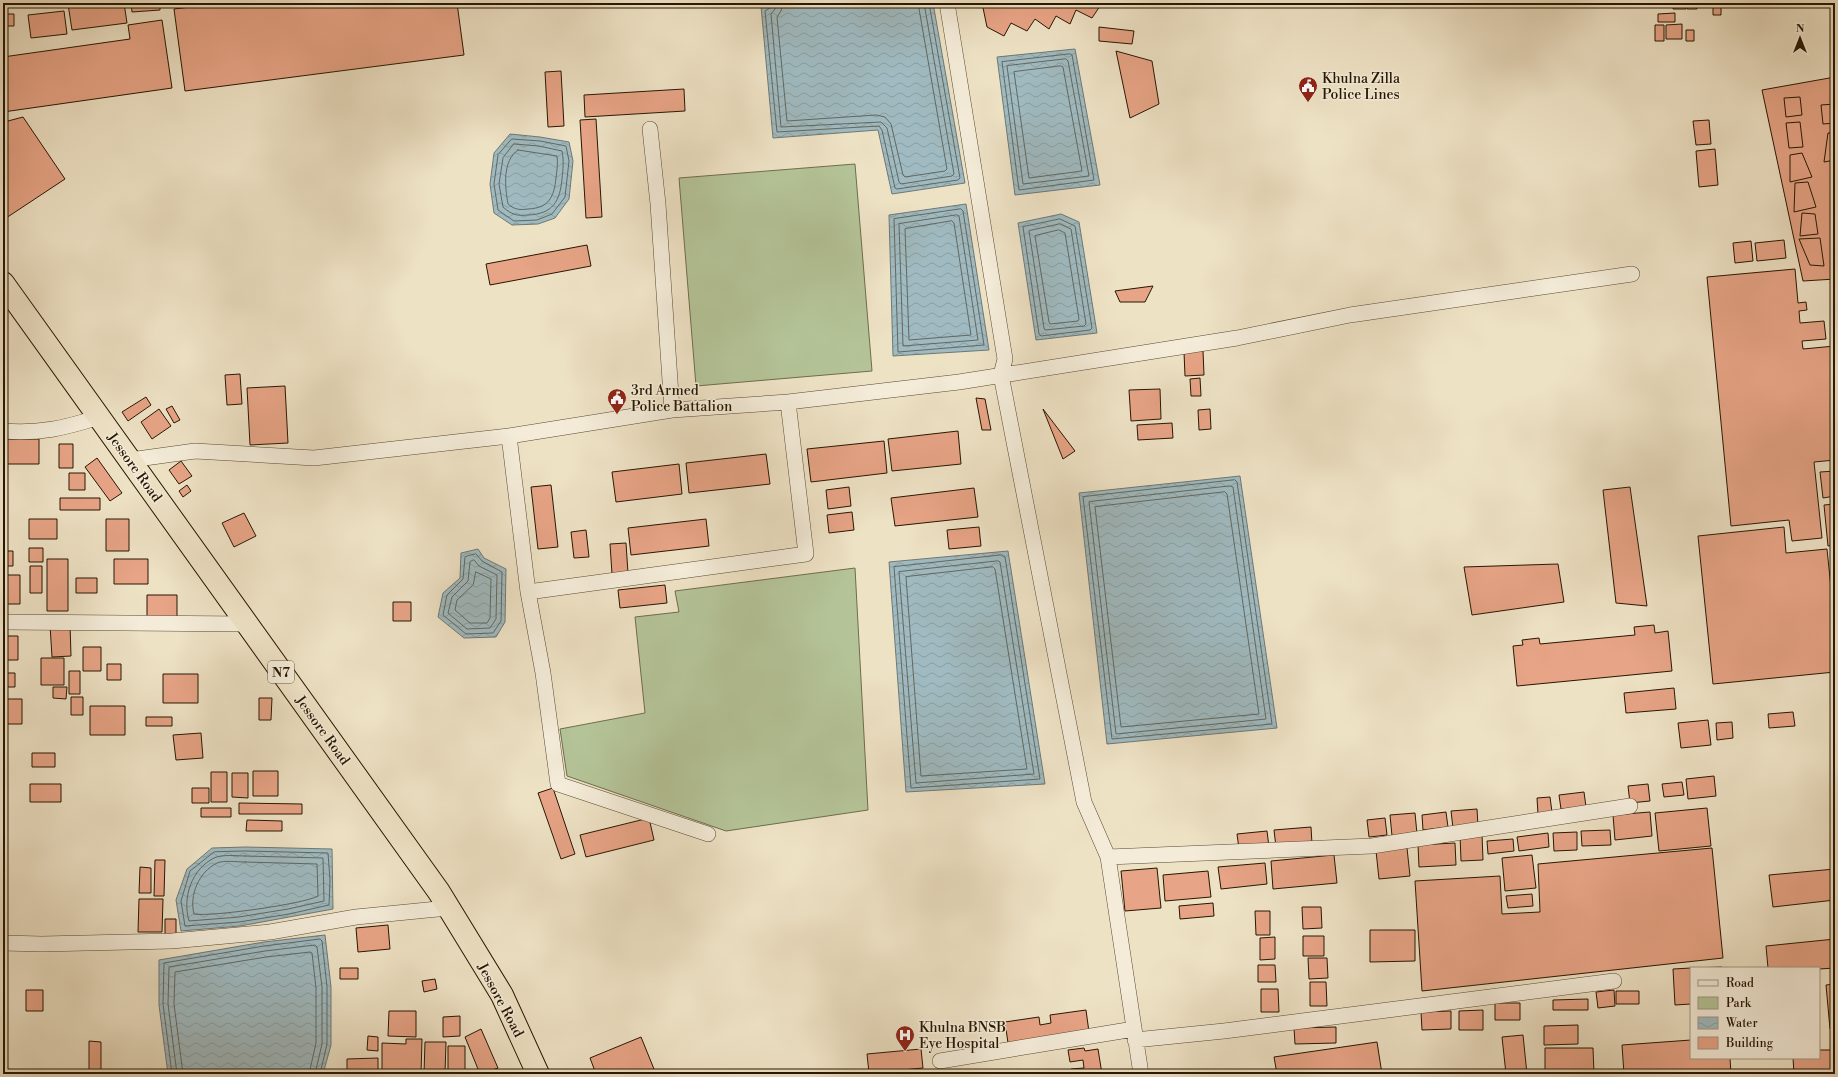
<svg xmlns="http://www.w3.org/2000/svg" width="1838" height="1077" font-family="'Libre Bodoni',serif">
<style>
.park{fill:#b4c498;stroke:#6e6d4c}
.water{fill:url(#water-waves);stroke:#6f7874}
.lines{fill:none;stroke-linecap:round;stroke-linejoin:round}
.shore{stroke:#636860;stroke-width:1}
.building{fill:#e7a486;stroke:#271601}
.street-casing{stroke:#594932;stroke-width:16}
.highway-casing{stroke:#271601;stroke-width:24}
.street{stroke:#f4ecd9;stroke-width:15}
.highway{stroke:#eee2c5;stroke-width:22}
.labels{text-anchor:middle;stroke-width:3;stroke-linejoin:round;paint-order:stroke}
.shield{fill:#f4ecd9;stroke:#645642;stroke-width:1}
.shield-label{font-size:13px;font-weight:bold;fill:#271601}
.poi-label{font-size:14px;fill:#271601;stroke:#f4ecd9;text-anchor:start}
.street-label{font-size:14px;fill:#271601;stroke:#f4ecd9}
</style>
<defs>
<pattern id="water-waves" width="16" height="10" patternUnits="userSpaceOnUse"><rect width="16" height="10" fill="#9fbac0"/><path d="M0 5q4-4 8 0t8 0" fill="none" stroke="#899fa3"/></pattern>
</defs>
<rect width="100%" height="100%" fill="#eee2c5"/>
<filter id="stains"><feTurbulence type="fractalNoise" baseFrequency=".005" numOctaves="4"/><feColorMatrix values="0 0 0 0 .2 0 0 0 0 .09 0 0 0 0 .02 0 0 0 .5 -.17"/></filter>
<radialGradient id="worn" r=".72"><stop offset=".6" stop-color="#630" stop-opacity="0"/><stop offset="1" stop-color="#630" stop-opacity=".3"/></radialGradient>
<path class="park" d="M855 164 872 371 696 386 679 178Z
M855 568 868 810 726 831 567 776 560 729 645 713 635 617 679 612 675 591Z"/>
<path class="water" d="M783 3H933L965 183 892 194 878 130 773 138 761 6Z
M1075 49 1100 185 1015 195 997 57Z
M510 134 540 137 569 142 573 161 569 199 555 218 538 224 512 225 494 213 490 184 494 153Z
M966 204 989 350 893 356 889 215Z
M1061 214 1079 222 1097 333 1036 340 1018 223Z
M1240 476 1277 728 1107 744 1079 493Z
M478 549 484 558 506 569 505 622 496 637 464 638 438 617 443 593 460 578 461 553Z
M1008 551 1045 784 906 792 889 562Z
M245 847 332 849 333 909 240 926 181 931 176 900 187 869 212 848Z
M325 935 331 987V1045L323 1074H168L159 1005V960L264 942Z"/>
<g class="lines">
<path class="shore" d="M772 3 771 7 765 11 777 132 879 126 882 130 895 188 897 189 958 180 960 178 929 3
M777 3 775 9 771 14 781 127 881 122 887 128 899 182 901 184 952 176 954 174 924 3
M783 3 781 11 777 17 787 121 876 115 885 117 891 124 903 175 905 177 945 171 947 169 918 3
M1070 54 1072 55 1094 180 1019 190 1002 62Z
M1066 59 1068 61 1089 176 1023 184 1007 66Z
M1061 66 1063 67 1082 171 1029 178 1014 72Z
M512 139 540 141 566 146 569 161 565 197 552 214 537 220 514 221 498 210 494 184 498 155Z
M514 144 539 146 562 151C564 161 563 169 562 179 560 201 553 214 528 215 517 216 512 215 503 207L499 184 503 158Z
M518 150 557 156C558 163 557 170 556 178 554 197 549 208 528 209 520 210 515 210 508 204 505 187 502 161 518 150Z
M961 209 963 211 984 345 898 352 894 219Z
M957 215 959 216 978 340 903 346 899 224Z
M1060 219 1075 226 1092 328 1090 330 1041 336 1039 334 1023 227Z
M952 221 954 223 971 335 909 340 905 229Z
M1060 224 1071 229 1086 324 1084 326 1045 330 1044 328 1029 231Z
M1059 230 1065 233 1079 319 1078 321 1050 324 1049 322 1035 236Z
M1235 480 1237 482 1272 724 1112 739 1083 497Z
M1230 486 1233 487 1266 719 1116 734 1089 502Z
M1225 492 1227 494 1259 714 1121 727 1095 507Z
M476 554 482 561 502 572 501 621 493 633 466 634 443 615 447 595 463 579 465 557Z
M1002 555 1005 557 1040 779 911 788 894 567Z
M474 560 479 566 497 575 496 619 490 628 467 629 448 613 452 597 468 581 470 562Z
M998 561 1000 562 1034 774 916 783 899 572Z
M993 567 995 569 1027 769 921 776 906 577Z
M476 572 491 579 490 618 487 623H470L455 610 457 600 473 585Z
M245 851 328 853 330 880 329 905 289 914 239 922 185 926 181 901 190 871 214 852Z
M245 856 323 858 324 901 288 909 239 917 189 921C182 897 192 869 214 858 222 854 237 856 245 856Z
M245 862 317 864 318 896C304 904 211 917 194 914 189 895 199 872 217 863 224 860 237 862 245 862Z
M172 1074 163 1004 164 963 264 946 320 939 322 941 327 987V1044L320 1074
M177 1074 168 1004 169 967 265 951 315 945 317 947 322 987V1044L315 1074
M183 1074 174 1004 175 972 266 957 310 952 312 953 316 988V1043L309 1074"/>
</g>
<path class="building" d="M124 3 127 23 72 30 68 4Z
M131 3H160V10L132 12Z
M223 3H457L464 55 185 91 174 9Z
M982 3H1102L1092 18 1076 10 1070 24 1056 16 1049 29 1035 19 1027 31 1011 23 1004 36 987 27Z
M1655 3H1669V6H1655Z
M1673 3H1686V9H1673Z
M1687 3H1697V9H1687Z
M1713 3H1721V15H1713Z
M64 11 67 34 31 38 28 15Z
M1675 13V22H1658V14Z
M3 14H14V26H3Z
M162 20 172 88 3 112V57L130 39 128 25Z
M1682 24V39H1666V25Z
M1655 25H1664V41H1655Z
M1099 27 1134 31 1132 44 1099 41Z
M3 30H5V43H3Z
M1686 30H1694V41H1686Z
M1116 51 1152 61 1159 104 1130 118Z
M561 71 564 126 548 127 545 72Z
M1835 77V279L1803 281 1762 90Z
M684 89 685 111 585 117 584 95Z
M1800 97 1802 115 1786 117 1784 98Z
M1835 104V123L1823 124 1821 105Z
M23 117 65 179 3 220V118L8 121Z
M596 119 602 217 586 218 580 120Z
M1709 120 1711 144 1696 145 1693 121Z
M1800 122 1803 147 1789 148 1786 123Z
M1828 133H1835V160L1824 162Z
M1715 149 1718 185 1699 187 1696 151Z
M1802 153 1812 177 1790 182V155Z
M1808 182 1816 207 1794 212 1795 183Z
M1833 187H1835V207Z
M1802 213 1815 214 1818 234 1800 236Z
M1820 238 1824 266 1810 265 1799 239Z
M1784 240 1786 258 1757 261 1755 243Z
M1751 241 1753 261 1735 263 1733 243Z
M587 245 591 266 490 285 486 264Z
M1795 269 1798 303 1806 302 1807 310 1799 311 1800 323 1824 321 1826 339 1802 341 1803 349 1835 346V460L1814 462 1822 538 1792 541 1789 520 1731 526 1707 277Z
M1153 286 1145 302H1120L1115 291Z
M1203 351 1204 375 1185 376 1184 352Z
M240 374 242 404 227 405 225 375Z
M1200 378 1201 396H1191L1190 379Z
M285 386 288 443 250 445 247 388Z
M1160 389 1161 419 1131 421 1129 390Z
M146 397 151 405 128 421 122 412Z
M976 398 985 399 991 430H982Z
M172 406 180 420 174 423 166 409Z
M159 409 171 426 152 439 141 422Z
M1043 409 1075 451 1063 459Z
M1210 409 1211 429 1199 430 1198 410Z
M1172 423 1173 438 1138 440 1137 425Z
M958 431 961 464 892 471 888 439Z
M3 439H39V464H3Z
M884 441 887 473 811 482 807 449Z
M59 444H73V468H59Z
M766 454 770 484 689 493 686 463Z
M97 458 122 493 110 501 85 467Z
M181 461 192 476 179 484 169 470Z
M679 464 682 494 616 502 612 472Z
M1835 471V496L1823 498 1820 472Z
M69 473H85V490H69Z
M187 485 191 491 183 497 179 491Z
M551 485 558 547 538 549 531 487Z
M849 487 851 506 828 509 826 490Z
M1630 487 1647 606 1616 603 1603 490Z
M974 488 978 517 895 526 891 498Z
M60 498H100V510H60Z
M1835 504V545L1828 546 1824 505Z
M852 512 854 530 829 533 827 515Z
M244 513 256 536 234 547 222 523Z
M29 519H57V539H29Z
M106 519H129V551H106Z
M706 519 709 546 631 555 628 528Z
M979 527 981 546 949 549 947 530Z
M1784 527 1786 553 1827 549 1835 627V672L1713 684 1698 536Z
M586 530 589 557 574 558 571 532Z
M626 543 628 573 612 574 610 544Z
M29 548H43V562H29Z
M3 551H13V566H3Z
M47 559H68V611H47Z
M114 559H148V584H114Z
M1558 564 1564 602 1472 615 1464 567Z
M30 566H42V593H30Z
M3 575H20V604H3Z
M76 578H97V593H76Z
M665 585 667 603 620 608 618 590Z
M147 595H177V620H147Z
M393 602H411V621H393Z
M70 624 71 656 52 657 50 625Z
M1654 625 1655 633 1668 631 1672 671 1517 686 1513 646 1523 645 1522 640 1539 638 1540 644 1635 635 1634 627Z
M3 636H18V660H3Z
M83 647H101V671H83Z
M41 658H64V685H41Z
M107 664H121V680H107Z
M69 671H80V694H69Z
M3 673H15V687H3Z
M163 674H198V703H163Z
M53 687H67L66 699 53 698Z
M1674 688 1676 709 1626 713 1624 693Z
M71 697H83V715H71Z
M259 698H272L271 720H259Z
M3 699H22V724H3Z
M90 706H125V735H90Z
M1793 712 1795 726 1769 728 1768 714Z
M146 717H172V726H146Z
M1708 720 1711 745 1681 748 1678 723Z
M1732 722 1733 738 1717 740 1716 723Z
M201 733 203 758 176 760 173 735Z
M32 753H55V767H32Z
M253 771H278V796H253Z
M211 772H227V802H211Z
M232 773H248V798L232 797Z
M1714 776 1716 796 1688 799 1686 779Z
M1682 782 1684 795 1664 797 1662 784Z
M30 784H61V802H30Z
M1648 784 1650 801 1630 803 1628 786Z
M192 788H209V803H192Z
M553 788 575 854 561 859 538 793Z
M1584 792 1586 807 1561 809 1559 795Z
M1550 797 1552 812 1538 814 1537 798Z
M239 803 302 804V814H239Z
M201 808H231V817H201Z
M1707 808 1711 846 1659 851 1655 813Z
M1477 809 1478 826 1453 828 1451 811Z
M1446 812 1448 827 1423 830 1422 815Z
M1650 812 1652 836 1615 840 1613 815Z
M1415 813 1417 834 1392 836 1390 815Z
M649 818 654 840 586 857 580 835Z
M1385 818 1387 835 1369 837 1367 820Z
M247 820 282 821V831H246Z
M1311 827 1312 844 1276 847 1274 830Z
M1610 830 1611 845 1582 846 1581 831Z
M1267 831 1269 847 1239 849 1237 834Z
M1577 832V850L1554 851 1553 833Z
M1548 833 1549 847 1519 851 1517 837Z
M1482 834 1483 860 1461 861 1460 835Z
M1513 839 1514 851 1488 854 1487 841Z
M1455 843 1456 865 1419 867 1418 845Z
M1407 848 1410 876 1379 879 1376 851Z
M1712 848 1723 958 1422 991 1415 881 1500 876 1502 914 1540 912 1538 864Z
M1334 855 1337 883 1273 889 1271 861Z
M1532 855 1536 888 1505 891 1502 858Z
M155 860H165L164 896H154Z
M1265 863 1267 884 1221 889 1218 867Z
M140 867 151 868V893H139Z
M1157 868 1161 908 1125 911 1121 871Z
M1835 869V900L1773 907 1769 875Z
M1208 871 1211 897 1165 901 1163 875Z
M1532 894 1533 906 1508 908 1506 896Z
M139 899H163L162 932H138Z
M1213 903 1214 916 1180 919 1179 906Z
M1302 907H1321L1322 928 1303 929Z
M1255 911H1270V935H1256Z
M165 919H176V935H165Z
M388 925 390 949 358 952 356 928Z
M1370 930H1415V961L1370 962Z
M1303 936H1324V956H1303Z
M1275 937V959L1260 960V938Z
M1835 939V968L1819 969 1768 968 1766 946Z
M1308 958H1327L1328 978 1309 979Z
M1258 965H1275L1276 982H1258Z
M1722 967V968H1693Z
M340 968H358V979H340Z
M1691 968V1004L1675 1005 1673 969Z
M435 979 437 989 424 992 422 981Z
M1310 982H1326L1327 1006H1310Z
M1835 984V1029H1830L1826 985Z
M3 985H4L5 1015H3Z
M1261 989H1278L1279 1012H1261Z
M26 990H43V1011H26Z
M1614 990 1615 1006 1598 1008 1596 992Z
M1616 991H1639V1004H1616Z
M1588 999V1010H1553V1000Z
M1495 1003H1520V1020H1495Z
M1086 1010 1089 1032 1008 1043 1005 1022 1039 1017 1040 1025 1051 1023 1050 1015Z
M1483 1010V1030H1459V1011Z
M389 1011H416V1037L388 1036Z
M1451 1011V1029L1422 1030 1421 1012Z
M460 1016V1036L443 1037V1017Z
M1578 1025V1044L1544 1045V1026Z
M1336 1027V1043L1295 1044 1294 1028Z
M481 1029 498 1068 480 1074 465 1037Z
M1523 1035 1527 1074H1506L1502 1037Z
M368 1036 378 1037V1051L367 1050Z
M641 1037 656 1074H596L590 1058Z
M406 1039H422L421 1074H382V1043L406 1044Z
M1691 1040V1058H1730L1731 1074H1624L1622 1045Z
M89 1041 101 1042V1074H89Z
M425 1042H446L445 1074H424Z
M1377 1042 1382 1074H1277L1274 1057Z
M448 1046H465V1074H448Z
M1084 1048 1085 1051 1098 1049 1102 1074H1072L1071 1069 1084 1068 1083 1060 1070 1062 1068 1050Z
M1545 1048H1593L1594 1074H1545Z
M921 1049 923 1068 869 1073 867 1054Z
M1819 1050H1835V1074H1794L1793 1058H1819Z
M378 1058V1074H347V1059Z
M3 1065H5V1074H3Z
M910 1072 911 1074H887Z"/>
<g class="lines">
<defs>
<path id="street" d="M947 3 1005 359 1001 375 1084 802 1108 857
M650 129 658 204 672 410
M3 431C40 434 65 428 99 417
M509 436 528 592 543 673 558 784 708 834
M130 460 195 451 314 458 509 436 672 410 788 402 959 382 1237 338 1350 315 1632 274
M528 592 806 554 788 402
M3 622 247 624
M3 943 42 944 172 941 270 932 356 917 448 908
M1135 1040 1224 1031 1614 981
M940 1061 1134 1029
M1141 1074 1108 857 1372 846 1630 806"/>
<path id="highway" d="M3 283 439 892 502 995 538 1074"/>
</defs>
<use href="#street" class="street-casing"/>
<use href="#highway" class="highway-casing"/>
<use href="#street" class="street"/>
<use href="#highway" class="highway"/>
</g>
<defs>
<symbol id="civic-pin" viewBox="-11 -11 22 30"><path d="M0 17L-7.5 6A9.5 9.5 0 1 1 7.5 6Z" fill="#8f2418" stroke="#f4ecd9"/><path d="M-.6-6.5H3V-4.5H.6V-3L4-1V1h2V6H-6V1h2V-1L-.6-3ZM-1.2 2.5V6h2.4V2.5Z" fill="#fff"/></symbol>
<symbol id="hospital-pin" viewBox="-11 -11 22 30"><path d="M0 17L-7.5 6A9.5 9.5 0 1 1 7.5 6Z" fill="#8f2418" stroke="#f4ecd9"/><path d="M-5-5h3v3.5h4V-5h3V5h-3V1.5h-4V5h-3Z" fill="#fff"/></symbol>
</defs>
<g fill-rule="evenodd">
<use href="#civic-pin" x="1297" y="75" width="22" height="30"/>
<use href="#civic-pin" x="606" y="387" width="22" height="30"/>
<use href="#hospital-pin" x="894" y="1024" width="22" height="30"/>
</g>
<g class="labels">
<rect class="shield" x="268" y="661" width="26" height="22" rx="3"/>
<g class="shield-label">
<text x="281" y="677">N7</text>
</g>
<g class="poi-label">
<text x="1322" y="83">Khulna Zilla<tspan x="1322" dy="16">Police Lines</tspan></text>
<text x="631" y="395">3rd Armed<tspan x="631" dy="16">Police Battalion</tspan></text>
<text x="919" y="1032">Khulna BNSB<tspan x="919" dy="16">Eye Hospital</tspan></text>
</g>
<g class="street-label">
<text transform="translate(135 467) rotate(54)" y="5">Jessore Road</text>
<text transform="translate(323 730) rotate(54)" y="5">Jessore Road</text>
<text transform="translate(501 1000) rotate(62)" y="5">Jessore Road</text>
</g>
</g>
<rect width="1838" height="1077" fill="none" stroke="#eee2c5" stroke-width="16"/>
<rect x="4" y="4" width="1830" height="1069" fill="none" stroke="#271601" stroke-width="2"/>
<rect x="8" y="8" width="1822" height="1061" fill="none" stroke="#271601"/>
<rect x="1690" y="967" width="130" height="92" fill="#f4ecd9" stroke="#a29683"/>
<rect x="1698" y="980" width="20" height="6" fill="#f4ecd9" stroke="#a29683"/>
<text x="1726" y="987" font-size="12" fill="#271601">Road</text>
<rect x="1698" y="997" width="20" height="12" fill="#b4c498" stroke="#a29683"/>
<text x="1726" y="1007" font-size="12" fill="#271601">Park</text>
<rect x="1698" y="1017" width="20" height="12" fill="url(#water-waves)" stroke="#a29683"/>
<text x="1726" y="1027" font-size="12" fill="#271601">Water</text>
<rect x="1698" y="1037" width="20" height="12" fill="#e7a486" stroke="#a29683"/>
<text x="1726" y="1047" font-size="12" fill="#271601">Building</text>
<g transform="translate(1800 38)" stroke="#f4ecd9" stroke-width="3" paint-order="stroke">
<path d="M0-3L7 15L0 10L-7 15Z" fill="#271601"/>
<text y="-6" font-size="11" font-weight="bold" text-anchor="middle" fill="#271601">N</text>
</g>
<rect width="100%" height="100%" filter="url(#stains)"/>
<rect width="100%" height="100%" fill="url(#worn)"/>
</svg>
